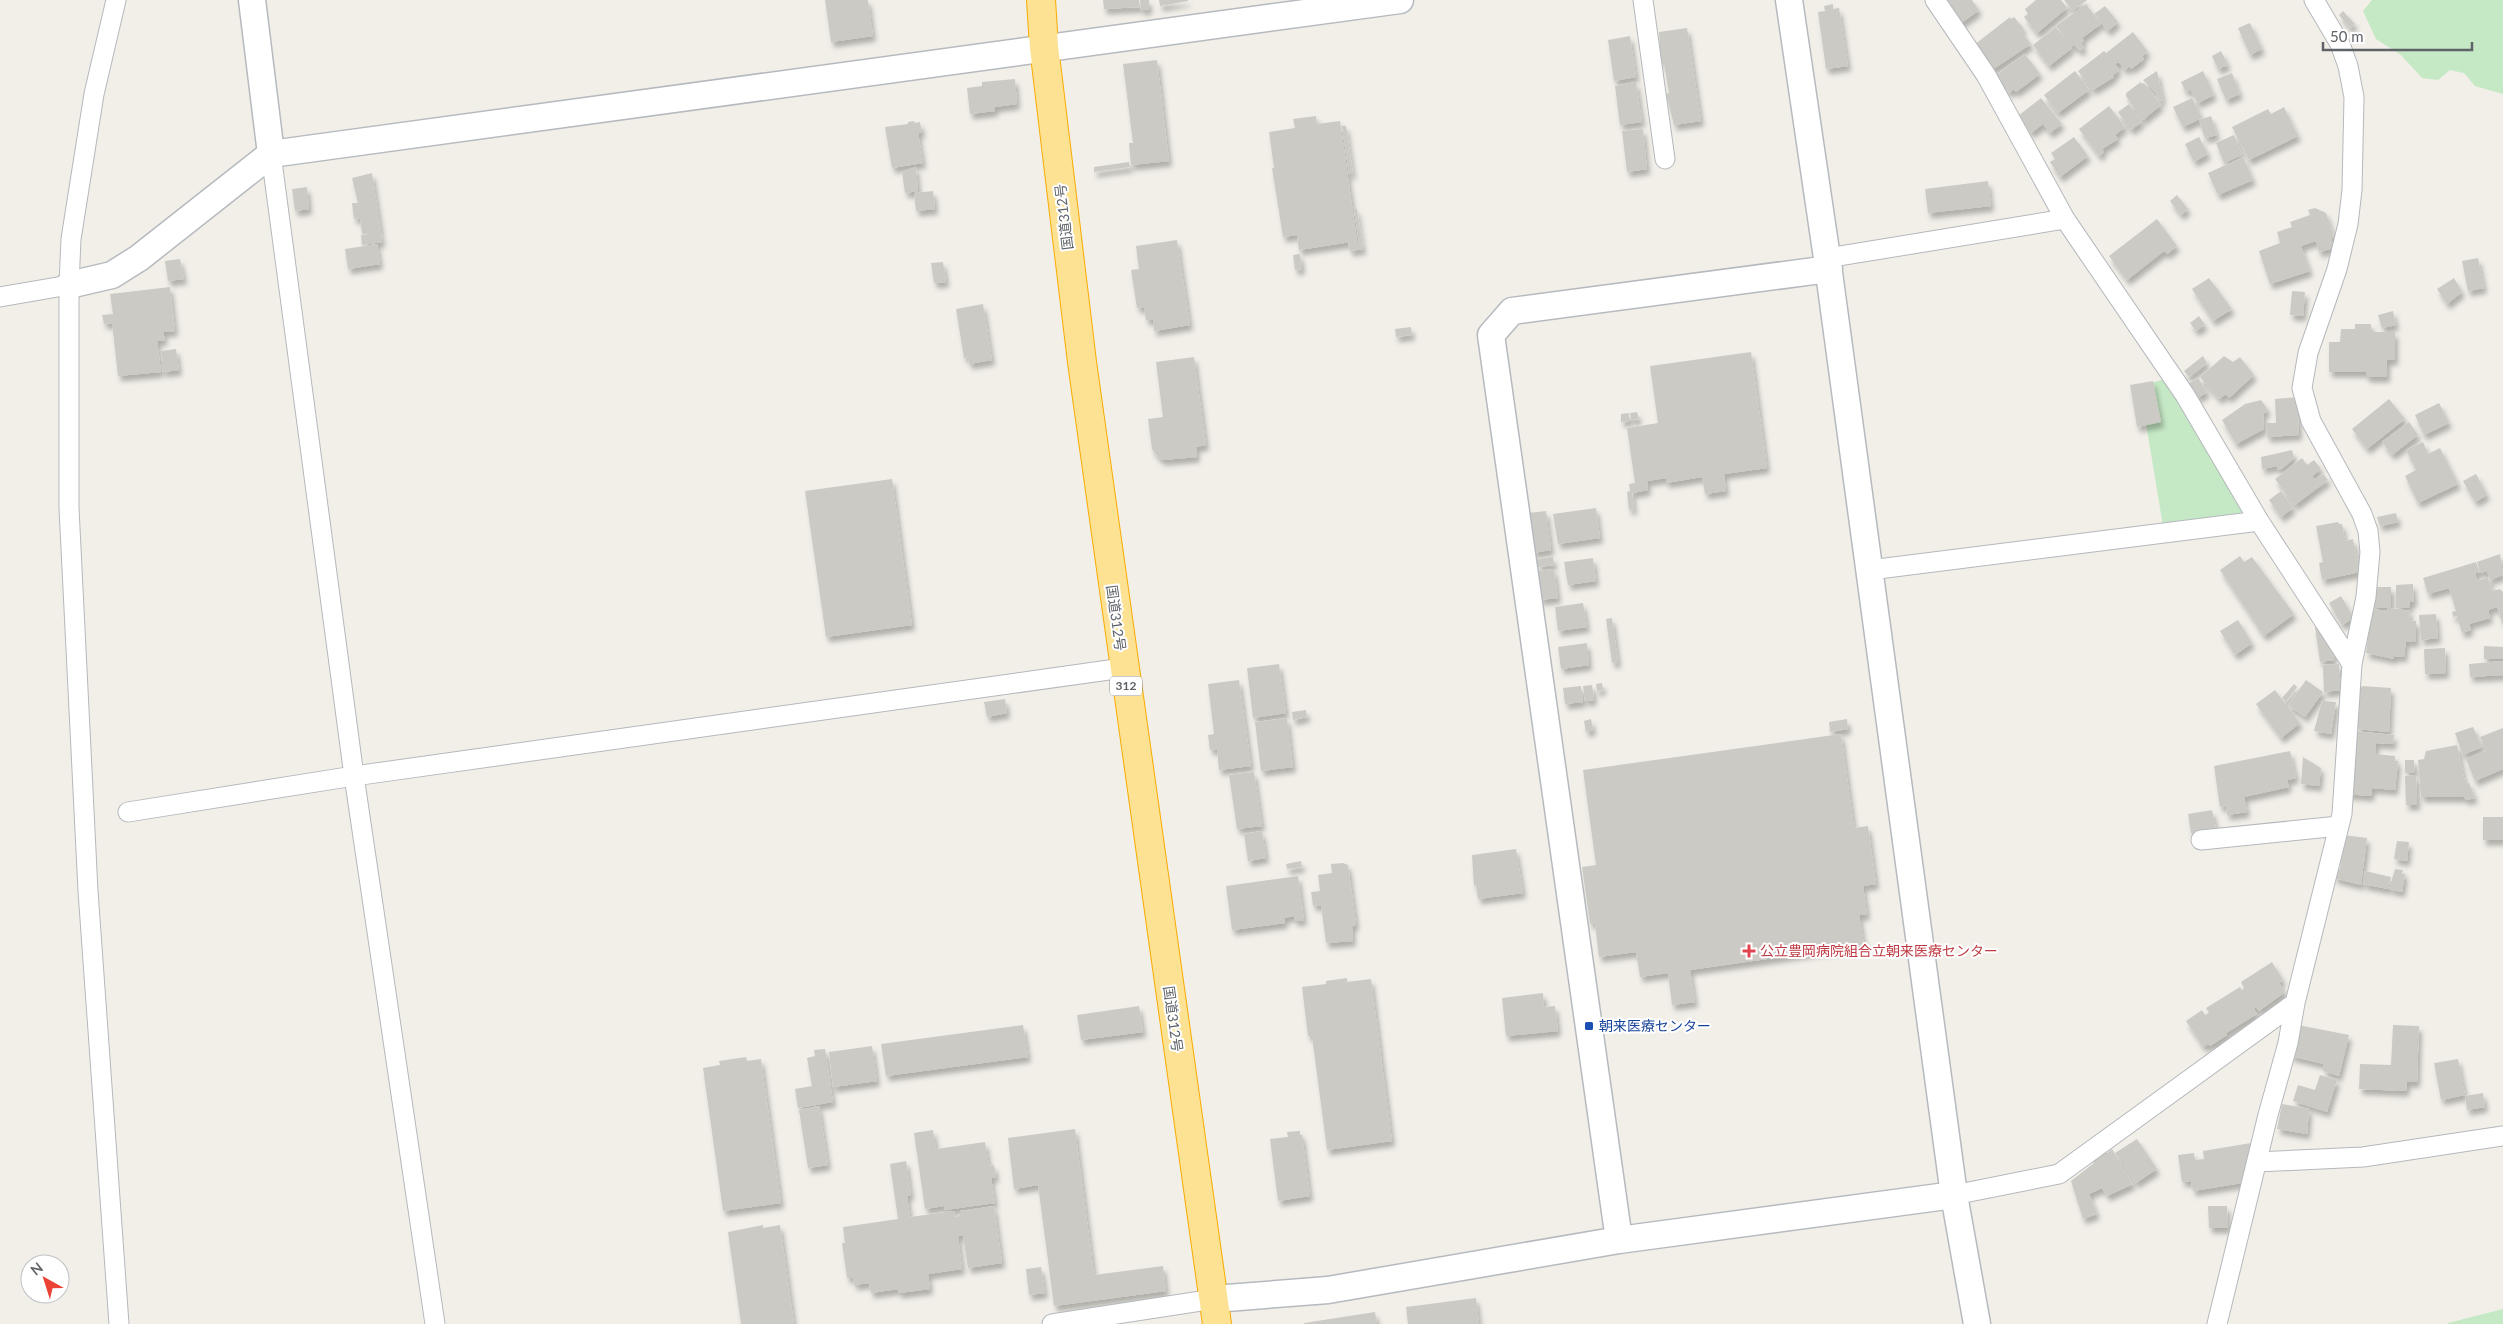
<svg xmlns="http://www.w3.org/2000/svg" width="2503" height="1324" font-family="Lato,'Noto Sans JP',sans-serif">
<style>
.green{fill:#c5e8c5}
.building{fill:#cccac5;filter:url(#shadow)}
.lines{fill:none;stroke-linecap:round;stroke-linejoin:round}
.street-casing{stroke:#b5b8bc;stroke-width:21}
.secondary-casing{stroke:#b6babf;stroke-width:29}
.highway-casing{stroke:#f9ab00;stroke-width:30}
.street{stroke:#fff;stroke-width:19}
.secondary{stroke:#fff;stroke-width:26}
.highway{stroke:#fde293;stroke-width:28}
.health-dot{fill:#e0444e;stroke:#fff;stroke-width:2}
.transit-dot{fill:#1a4fb4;stroke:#fff;stroke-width:2}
.labels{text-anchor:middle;stroke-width:4;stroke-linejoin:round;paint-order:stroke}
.shield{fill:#fff;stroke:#8f9295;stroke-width:1}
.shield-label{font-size:12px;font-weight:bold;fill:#5f6368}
.street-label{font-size:14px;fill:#5f6368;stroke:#fff}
.health-label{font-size:14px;fill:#be3a42;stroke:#fff;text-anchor:start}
.transit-label{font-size:14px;fill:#164399;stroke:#fff;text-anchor:start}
</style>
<defs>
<filter id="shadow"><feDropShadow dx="3" dy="5.5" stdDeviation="2.5" flood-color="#0004"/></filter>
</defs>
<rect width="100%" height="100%" fill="#f1efe8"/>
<path class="green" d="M2372 0H2503V94L2475 86 2464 73 2450 70 2438 80 2422 78 2401 55 2376 39 2363 11Z
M2164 379 2259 521 2164 532 2140 387Z
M2503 1309V1324H2447L2448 1323Z"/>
<path class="building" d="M825 0H868L873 36 831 42Z
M1103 0H1139L1140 7 1104 9Z
M1140 0H1149V9L1141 10Z
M1159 0H1188V1L1160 6Z
M1942 0H1972L1979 10 1960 24Z
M2036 0H2061L2067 8 2037 33 2024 17 2028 14 2025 9Z
M2064 0H2087L2073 11Z
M1833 4V9L1839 8 1848 66 1826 69 1818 12 1825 11 1824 6Z
M2086 4 2101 24 2082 38 2084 41 2081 43 2084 48 2080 51 2074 45 2072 46 2056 26Z
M2105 6 2118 22 2108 31 2094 14Z
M2343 11 2355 24 2350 28 2339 15Z
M2010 17 2011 19 2014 17 2024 29 2021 31 2031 44 1992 70 1974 45Z
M2250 23 2262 49 2250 55 2238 28Z
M2056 27 2072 48 2049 66 2033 45Z
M1687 28 1701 121 1674 125 1666 94 1669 93 1664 64H1661L1659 32Z
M2133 32 2148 52 2142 56 2144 59 2131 69 2130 66 2125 70 2119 62 2115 64 2119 70 2113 75 2114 77 2093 90 2078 71 2104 51 2106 53Z
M1630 36 1636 77 1614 81 1608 40Z
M2221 51 2228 65 2218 69 2212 56Z
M2025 54 2040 74 2016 92 2014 89 2009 93 1995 76Z
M1157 60 1169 161 1131 165 1129 143H1133L1123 64Z
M2075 71 2089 90 2058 113 2044 95Z
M2157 71 2163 100 2159 101 2156 93 2143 80Z
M2203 71 2214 95 2198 103 2190 89 2186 92 2181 82Z
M2232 73 2240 94 2226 100 2217 79Z
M1015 79 1017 104 995 107V111L970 114 967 88 982 86V82Z
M1636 82 1642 122 1620 125 1615 86Z
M2141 82 2142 84 2144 83 2161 105 2143 120 2126 96V93Z
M2041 98 2062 124 2050 133 2043 124 2031 133 2018 116Z
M2192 98 2202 118 2183 127 2173 107Z
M2129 104 2142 122 2131 130 2118 112Z
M2109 106 2125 127 2115 135 2118 139 2102 149 2104 152 2099 156 2079 129Z
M2284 107 2298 136 2249 160 2232 127 2268 109 2271 114Z
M1316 116 1317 124 1340 121 1357 241 1299 250 1297 235 1283 237 1272 168H1274L1269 132 1295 128 1293 119Z
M2211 116 2217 135 2205 138 2199 120Z
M914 121 915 123 920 122 922 133H918L923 163 892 168 885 127 908 124V122Z
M1342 126H1346L1353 174H1349Z
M1643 129 1647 169 1627 172 1622 131Z
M2234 135 2242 155 2224 163 2216 143Z
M2074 137 2088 156 2060 177 2050 162 2055 159 2051 153Z
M2199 137 2208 154 2194 162 2185 144Z
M2243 157 2253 180 2218 195 2208 173Z
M1129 162 1130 167 1094 172V167Z
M916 167 918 191 905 193 902 172Z
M372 173 381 232 362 234 360 218 354 219 352 203H358L352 178Z
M1988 181 1991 206 1928 213 1925 189Z
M307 187 309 209 295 211 292 189Z
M933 191 935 209 916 211 914 193Z
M2177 195 2188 209 2181 215 2170 201Z
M2315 208 2326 213 2334 237 2331 238 2334 248 2319 252 2316 241 2301 246 2310 271 2270 284 2259 251 2280 243 2277 232 2292 227 2290 222 2310 215 2308 210Z
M1354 209H1357L1363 249 1350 251 1348 243 1359 242Z
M2157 219 2177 246 2167 254 2164 251 2127 280 2109 256Z
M381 233 382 242 362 245 361 235Z
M1177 240 1190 325 1154 331 1153 320H1146L1144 307 1137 308 1131 270 1139 269 1136 246Z
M377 244 380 264 348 269 345 249Z
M1300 254 1302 269 1295 270 1293 255Z
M2478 258 2484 288 2468 291 2462 261Z
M180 259 184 279 168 281 165 261Z
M943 262 946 282 934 283 931 263Z
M2209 278 2232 309 2213 321 2192 289Z
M2454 278 2462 292 2447 304 2437 289Z
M170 287 175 331 163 332 165 340 157 341 161 372 118 376 112 323 104 324 102 315 113 314 110 294Z
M2292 291 2305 292 2303 316 2290 315Z
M983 304 992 360 969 364 968 357 964 358 956 309Z
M2393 311 2396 325 2382 328 2378 315Z
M2199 316 2205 325 2196 331 2190 323Z
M2355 324H2371V332H2395V360H2387V377H2366V372H2329V342H2340L2341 329H2355Z
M1411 327 1412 335 1396 337 1395 329Z
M176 349 179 370 163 372 161 351Z
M1751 352 1767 468 1724 474 1726 491 1705 494 1702 477 1666 483V478L1647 481 1648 490 1632 493 1634 509 1629 510 1627 492 1630 491 1629 484 1635 483 1627 428 1658 423 1650 366Z
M2203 356 2207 363 2189 377 2184 371Z
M2224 356 2233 362 2240 357 2254 375 2229 398 2226 394 2219 399 2200 377Z
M1194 357 1206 445 1196 447 1197 457 1163 460 1158 457 1152 449 1148 419 1163 417 1156 362Z
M2198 378 2207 392 2198 398 2188 384Z
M2153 381 2161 422 2137 427 2130 385Z
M2297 397 2299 435 2267 437 2266 423H2276L2275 399Z
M2389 399 2405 419 2367 449 2352 429Z
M2261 400 2268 410 2263 414 2264 429 2236 444 2222 420 2245 404Z
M2439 403 2449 423 2424 435 2415 415Z
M1637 412 1639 419 1631 420 1630 413Z
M1629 413V421L1621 422V414Z
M2409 422 2418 435 2392 455 2382 442Z
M2423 442 2428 454 2440 448 2458 484 2418 503 2405 476 2416 470 2406 450Z
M2292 450 2294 458 2283 468 2278 470 2277 466 2262 469 2261 457Z
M2302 458 2307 465 2314 460 2321 469 2312 476 2315 480 2323 474 2328 480 2295 505 2275 479Z
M2476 474 2487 495 2475 502 2463 481Z
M892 479 912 625 826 637 805 491Z
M2281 491 2293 508 2281 517 2269 500Z
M1596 508 1600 538 1558 544 1553 514Z
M1546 511 1551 550 1533 553 1528 513Z
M2396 513 2398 522 2380 526 2377 517Z
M2338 522 2339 524H2342L2345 541 2353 539 2360 572 2322 580 2319 563 2323 562 2316 526Z
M2500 554 2503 575 2490 580 2487 571 2480 573 2477 562Z
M2240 556 2244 562 2252 557 2294 614 2264 636 2254 622 2258 618 2254 621 2220 570Z
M1553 557 1554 565 1538 567 1537 559Z
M1593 558 1596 581 1568 585 1564 562Z
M2476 562 2479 572 2475 573 2477 581 2488 577 2492 591 2500 589 2503 592V625L2497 607 2488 610 2490 618 2469 624 2471 630 2462 633 2457 616 2453 617 2452 612 2456 611 2449 588 2428 594 2423 578Z
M1554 569 1558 598 1540 600 1536 571Z
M2413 584 2414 602H2410V607L2396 608V585Z
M2371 587H2391V608L2410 611 2409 620 2416 621V642L2406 641 2404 657 2394 656V659L2366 653 2372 609 2387 611 2388 608H2372Z
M2341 596 2354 618 2342 625 2329 603Z
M1583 603 1587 627 1558 631 1555 607Z
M2436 614 2438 638 2421 640 2419 615Z
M1612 618 1618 662 1612 663 1606 619Z
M2238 620 2252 643 2235 655 2220 631Z
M2315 627H2323L2332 642 2334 660 2320 662Z
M1587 643 1589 665 1561 669 1558 647Z
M2484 646 2503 647V659H2484Z
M2445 648 2446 673 2425 674 2424 649Z
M2503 661V675L2470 677 2469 664Z
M1279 664 1286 713 1253 718 1247 668Z
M2339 664 2341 690 2324 692 2323 665Z
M1239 680 1251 766 1219 770 1217 749 1210 750 1208 735 1214 734 1208 684Z
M2306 680 2323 692 2305 717 2288 705Z
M1602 683 1603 690 1597 691 1596 684Z
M2294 684 2297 687 2286 702 2282 698Z
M1592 685 1594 700 1585 701 1583 686Z
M1581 686 1583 702 1565 704 1563 688Z
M2363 686 2391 688 2389 732 2356 729 2360 688Z
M2275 690 2300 723 2281 738 2256 704Z
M1005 699 1007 713 987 717 984 702Z
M2322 701 2336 702 2331 734 2314 731Z
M1306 710 1307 717 1293 720 1292 712Z
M1287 718 1293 767 1261 771 1255 722Z
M1591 719 1593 730 1586 732 1584 721Z
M1847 719 1848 729 1830 732 1829 722Z
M2473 727 2482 747 2463 755 2455 733Z
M2503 728V769L2475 781 2466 759 2486 751 2480 737Z
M2354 731 2394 735 2393 744 2376 743 2375 754 2395 756V761H2398L2395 790 2372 788 2371 796 2346 794Z
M1841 734 1854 828 1868 826 1876 884 1863 886 1867 915H1859L1864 945 1690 970 1695 1002 1672 1005 1668 973 1640 977 1636 952 1599 957 1595 923 1590 924 1582 867 1596 865 1583 770Z
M2457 745 2465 782 2469 783 2475 798 2466 800 2464 797H2421L2418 760 2424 759 2426 751Z
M2290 751 2296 778 2287 780 2289 787 2244 797 2247 812 2227 815 2226 806 2220 807 2214 766Z
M2303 757 2321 768 2319 786 2301 784Z
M2405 760H2414L2415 773H2405Z
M1254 772 1262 826 1237 829 1229 775Z
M2416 775 2417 805H2406L2405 776Z
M2212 810 2216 829 2191 833 2188 814Z
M2483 817H2503V840H2483Z
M1262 831 1266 858 1248 861 1244 834Z
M2343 835 2367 838 2361 885 2334 878 2335 868 2340 869Z
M2397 841 2409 842 2407 861 2394 859Z
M1516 849 1523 893 1478 899 1476 885 1474 886 1472 855Z
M1301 861 1302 867 1287 869 1286 864Z
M1343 863 1348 865 1356 924 1352 927 1353 941 1326 943 1321 905 1313 906 1311 892 1320 891 1318 875 1332 873 1331 864Z
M2395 869 2403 870 2402 874H2405L2402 892 2389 889Z
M2365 871 2391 877 2388 889 2363 884Z
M1298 876 1304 920 1295 921 1294 916 1284 918 1285 923 1232 930 1226 886Z
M2272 962 2283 980 2279 983 2285 992 2259 1011 2256 1007 2254 1009 2257 1014 2226 1033 2227 1035 2210 1046 2209 1044 2203 1047 2186 1021 2202 1010 2205 1015 2209 1013 2206 1008 2240 987 2242 990 2244 988 2241 982Z
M1347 978V982L1371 979 1392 1141 1327 1150 1312 1036H1308L1302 987 1326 984V981Z
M1543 993 1544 1007 1555 1006 1558 1031 1506 1036 1502 998Z
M1139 1006 1143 1032 1081 1040 1077 1015Z
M1023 1025 1028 1057 886 1076 881 1044Z
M2298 1025 2349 1035 2339 1076 2323 1071 2324 1064 2290 1056Z
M2393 1025 2419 1026 2417 1082H2407L2406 1091 2359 1089 2360 1064 2391 1065Z
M872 1046 877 1081 833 1087 829 1052Z
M825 1049 833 1102 798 1108 795 1089 812 1086 807 1058 815 1056 814 1050Z
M746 1057 747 1061 761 1059 781 1203 723 1211 703 1068 720 1065 719 1061Z
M2458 1059 2465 1095 2441 1100 2434 1063Z
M2320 1075 2337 1080 2327 1112 2293 1101 2298 1085 2315 1090Z
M2483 1093 2485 1107 2467 1110 2465 1096Z
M2282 1104 2309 1109 2307 1134 2277 1129Z
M819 1106 828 1165 808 1168 799 1110Z
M1075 1129 1094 1275 1163 1266 1166 1291 1054 1306 1038 1185 1014 1189 1008 1138Z
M933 1130 936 1149 985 1142 989 1166 994 1165 996 1177 991 1178 995 1203 945 1210 944 1206 925 1209 914 1133Z
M1300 1131V1135H1302L1310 1196 1278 1201 1270 1139 1288 1137 1287 1132Z
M2137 1139 2157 1169 2136 1183 2115 1153Z
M2251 1143 2242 1183 2193 1191 2191 1181 2182 1182 2178 1155 2194 1153 2195 1160 2204 1159 2203 1151Z
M2112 1149 2133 1184 2107 1196 2102 1188 2089 1194 2097 1214 2083 1219 2071 1181 2094 1163 2092 1160 2105 1150 2107 1153Z
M906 1161 911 1195 907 1196 910 1217 954 1211 955 1217 960 1216V1211L994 1206 1002 1263 968 1268 963 1235 958 1236 962 1269 928 1274 930 1289 899 1293 898 1289 871 1293 869 1283 854 1285 853 1278H847L842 1243H845L843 1227 898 1219 890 1164Z
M2208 1206H2227L2228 1228H2209Z
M763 1225V1228L780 1225 794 1324H741L728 1232Z
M1041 1267 1045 1293 1029 1295 1026 1269Z
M1476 1298 1479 1324H1408L1406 1307Z
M1375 1312 1377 1324H1304V1323Z"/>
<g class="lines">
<defs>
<path id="street" d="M116 0 94 94 71 239 69 285V508L88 891 119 1324
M1643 0 1665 159
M1935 0 1986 75 2065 219 2185 395 2259 521 2352 664
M271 154 354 776 435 1324
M1827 258 2065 219
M0 297 69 285
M1870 570 2259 521
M128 812 354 776 1123 668
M2201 840 2339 826
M2257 1162 2363 1157 2503 1136
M1954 1195 2059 1174 2295 1003
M1052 1324 1214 1299
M2217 1324 2268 1115 2288 1043 2295 1003 2342 814 2352 664 2366 597 2370 552 2368 531 2362 514 2311 421 2302 388 2308 353 2337 269 2348 224 2352 190 2354 97 2348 66 2340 44 2314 0"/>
<path id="secondary" d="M252 0 271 154
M1789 0 1827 258 1954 1195 1977 1324
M69 285 112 275 139 258 271 154 1400 0
M1619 1240 1491 335 1512 311 1829 269
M1214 1299 1328 1290 1619 1240 1954 1195"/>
<path id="highway" d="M1041 0 1044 47 1082 362 1217 1324"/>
</defs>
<use href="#street" class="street-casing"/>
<use href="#secondary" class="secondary-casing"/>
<use href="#highway" class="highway-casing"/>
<use href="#street" class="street"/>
<use href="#secondary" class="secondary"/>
<use href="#highway" class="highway"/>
</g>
<path class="health-dot" d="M1746.5 943.5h5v5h5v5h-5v5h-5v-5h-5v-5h5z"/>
<rect class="transit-dot" x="1584" y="1021" width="10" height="10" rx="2.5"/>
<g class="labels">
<rect class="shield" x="1110" y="676.5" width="32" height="19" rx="4"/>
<g class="shield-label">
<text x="1126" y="690">312</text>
</g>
<g class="street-label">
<text transform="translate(1064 217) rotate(-97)" y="5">国道312号</text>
<text transform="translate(1116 618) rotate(82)" y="5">国道312号</text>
<text transform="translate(1173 1019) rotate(82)" y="5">国道312号</text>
</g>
<g class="health-label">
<text x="1760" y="956">公立豊岡病院組合立朝来医療センター</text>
</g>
<g class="transit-label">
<text x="1599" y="1031">朝来医療センター</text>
</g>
</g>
<g transform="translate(45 1279) rotate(321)"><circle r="24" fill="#ffffff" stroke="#bfc1c3"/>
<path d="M0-4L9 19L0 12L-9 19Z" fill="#ea4335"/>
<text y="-8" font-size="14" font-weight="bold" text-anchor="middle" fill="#5f6368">N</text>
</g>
<path d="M2323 42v8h149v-8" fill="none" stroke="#5f6368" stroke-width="2.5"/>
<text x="2330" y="42" font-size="15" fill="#5f6368" stroke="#ffffff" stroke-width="4" paint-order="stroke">50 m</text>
</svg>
